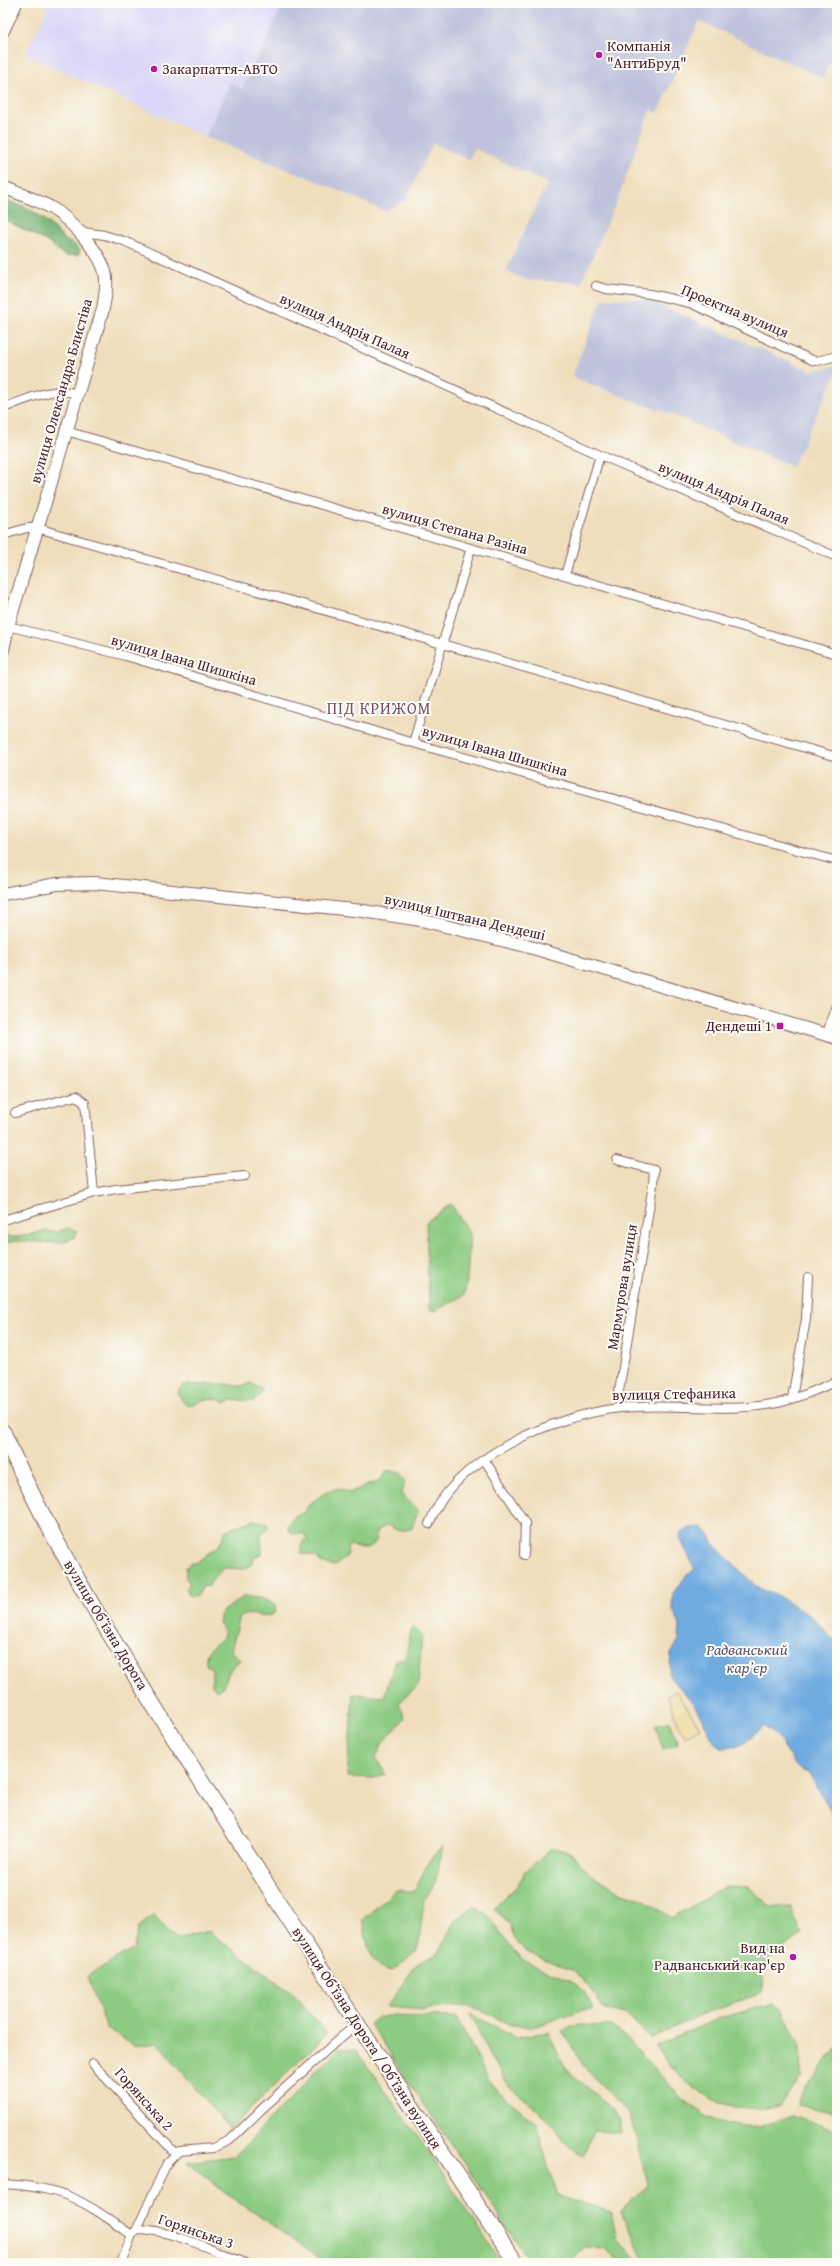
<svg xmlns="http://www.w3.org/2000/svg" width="840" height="2266" font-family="'Gentium Book Plus',serif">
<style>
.built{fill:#dad6f7}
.industrial{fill:#c0c2dd}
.green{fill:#8dcb82;stroke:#6c7556}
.forest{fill:#72af70;stroke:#5e674e}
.sand{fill:#eeda9e;stroke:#9c7c64}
.water{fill:#6fabe0;stroke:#5c6586}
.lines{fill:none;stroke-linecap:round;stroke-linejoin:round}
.street-casing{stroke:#84625e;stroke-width:10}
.secondary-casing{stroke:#84625e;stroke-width:14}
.highway-casing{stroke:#84625e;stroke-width:17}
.street{stroke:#fff;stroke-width:8}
.secondary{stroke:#fff;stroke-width:12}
.highway{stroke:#fff;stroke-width:15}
.poi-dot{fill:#b5179e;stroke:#fdfcf7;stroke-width:1.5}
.labels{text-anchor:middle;stroke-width:4;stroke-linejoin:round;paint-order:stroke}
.poi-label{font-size:15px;fill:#4a1f2b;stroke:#fdfcf7;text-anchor:start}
.street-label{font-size:15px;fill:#4a1f2b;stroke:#fdfcf7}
.neighbourhood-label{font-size:16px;letter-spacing:1px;fill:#755269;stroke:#fdfcf7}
.water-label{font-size:16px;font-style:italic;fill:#595773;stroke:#fdfcf7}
</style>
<rect width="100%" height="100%" fill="#fdfcf7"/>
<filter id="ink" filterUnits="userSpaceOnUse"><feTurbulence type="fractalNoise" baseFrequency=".025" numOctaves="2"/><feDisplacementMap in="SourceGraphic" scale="8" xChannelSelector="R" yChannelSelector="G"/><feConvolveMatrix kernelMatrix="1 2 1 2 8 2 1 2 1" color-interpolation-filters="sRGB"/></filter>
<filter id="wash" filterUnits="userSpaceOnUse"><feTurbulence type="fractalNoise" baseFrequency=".012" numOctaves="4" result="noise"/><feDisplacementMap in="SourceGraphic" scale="16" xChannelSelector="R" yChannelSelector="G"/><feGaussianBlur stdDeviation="0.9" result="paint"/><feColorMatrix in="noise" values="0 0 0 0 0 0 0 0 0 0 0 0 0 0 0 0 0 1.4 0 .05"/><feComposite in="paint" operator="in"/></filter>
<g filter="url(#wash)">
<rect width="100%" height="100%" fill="#efdebc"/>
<path class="built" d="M39 3H284L242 89 230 84 205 137 26 55 48 7Z"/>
<path class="industrial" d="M284 3H837V67L829 63 823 78 699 21 658 113 650 110 618 198 581 283 527 280 506 271 547 183 475 149 469 160 433 143 406 200 385 211 312 179 205 137 230 83 242 89Z
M602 299H646L811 371 837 366V372L792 467 660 409 658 410 572 377Z"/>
<path class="green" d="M451 1204 470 1234 467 1281 464 1295 435 1311 429 1309 426 1222Z
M69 1228 76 1231 75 1237C61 1246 41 1242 25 1241 18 1240 11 1243 3 1242V1233L9 1237H18L45 1231 56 1232Z
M250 1383 261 1389 262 1393 254 1401 231 1400 226 1403C206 1391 200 1407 185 1404L178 1394 179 1389 183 1385 225 1384 244 1386Z
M387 1470 400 1473 405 1481 402 1494 418 1511 411 1529 399 1531 387 1525 376 1532 377 1539C370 1552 362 1548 350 1545L347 1549V1556L335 1566 321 1563 317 1557 301 1553V1546L307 1538 302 1533 292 1534 288 1527C292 1519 296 1512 305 1513L308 1505 326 1492 340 1488 349 1493 380 1480Z
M254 1520 265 1522 269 1527 261 1534 262 1554 254 1557 251 1565 244 1569 224 1568 216 1575 208 1587 203 1586 198 1595 191 1596 188 1594 187 1588 190 1582 186 1579V1568L189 1564 197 1562 219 1545 226 1530Z
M245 1596 263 1599 275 1605C279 1625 251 1609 240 1617L231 1650 240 1660 230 1670 223 1687 217 1691 212 1685V1668L207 1666C202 1649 215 1647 223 1637L224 1634 219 1623 221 1612Z
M412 1627 422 1635 418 1685 399 1703 405 1719 383 1742 376 1758 386 1775 375 1778 347 1777 353 1694 384 1697 396 1660 405 1658Z
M670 1721 678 1744 663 1749 655 1726Z
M443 1846 436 1880 424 1899 418 1951 391 1972C368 1965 367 1940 362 1920L396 1890 414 1891 430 1859Z
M550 1849 568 1850 589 1873 622 1893 643 1899 672 1918 726 1886 749 1887 771 1907H791L802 1935 774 1954 763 1966 762 1993 712 2010 651 2038 627 2015 603 2008 592 1990 574 1971 526 1952 515 1939 510 1925 494 1908 517 1886 526 1871Z
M477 1907C496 1919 503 1941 519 1956 542 1977 580 1971 594 2009L582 2010 536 2026 510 2025 482 2010 463 2005 423 2010 386 2007 417 1964 438 1953 453 1924 469 1909Z
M153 1915 177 1939 208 1931 293 1994 327 2034 230 2129 158 2043 135 2046 107 2028 87 1976 134 1948 138 1928Z
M772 2004 782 2009 799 2043 800 2077 779 2106C770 2107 758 2110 749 2109 709 2106 676 2078 655 2046L720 2018Z
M470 2014 516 2037 548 2032 566 2069 611 2108 620 2120V2133L593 2131 583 2156 570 2148 552 2123 508 2085 490 2055Z
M379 2016 456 2017 492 2086 536 2123 556 2194 611 2212 617 2240 635 2257 633 2263H621L604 2248 585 2247 569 2263H531L370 2024Z
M577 2025 611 2026 626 2038 682 2099 709 2118 741 2126H763L793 2115 837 2131V2263H667L642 2257 621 2211 648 2185 630 2115 585 2068 562 2031Z
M837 2047V2113L797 2105 803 2091Z
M339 2048 355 2049 420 2139 502 2263H366L359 2259 357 2263H333L317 2257 218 2187 187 2162 235 2156Z"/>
<path class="forest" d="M3 198C13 204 23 205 31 210 45 218 52 226 63 238 69 243 77 244 80 251L78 255 65 256 46 241 3 219Z"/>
<path class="sand" d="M676 1691 700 1728 684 1737 667 1696Z"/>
<path class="water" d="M702 1527 709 1535 714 1545 757 1587 786 1600 814 1619 831 1638 837 1641V1824C829 1805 819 1791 809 1773 793 1769 789 1754 780 1741 776 1735 769 1730 764 1726 748 1740 742 1748 720 1748 709 1737 702 1716 692 1702 686 1693 676 1685 669 1676L671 1654 679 1640 680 1625 672 1607 673 1593 686 1576 695 1569 680 1538 681 1533 690 1528Z"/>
</g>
<g filter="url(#ink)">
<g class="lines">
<defs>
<path id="street" d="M77 231 104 235 124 241 600 455 837 557
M596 286 606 289 650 294 690 303 812 360 817 361 837 356
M3 408C26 400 53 385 77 394
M66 431 837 654
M3 535 27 528H37L837 757
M565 575 600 455
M8 626 126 656 413 743 837 861
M413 743 471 548
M826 1035 837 1006
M15 1113 76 1096 85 1103 94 1193
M617 1160 654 1170 653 1185 619 1391 620 1408
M3 1220 94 1193 116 1189 245 1176
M792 1398 806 1319 808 1277
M484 1459 525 1523 524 1555
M429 1524C453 1458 555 1415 620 1408 672 1402 725 1414 777 1403 798 1399 818 1389 837 1381
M93 2064 175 2153
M3 2184C65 2187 83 2201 132 2235L137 2229 167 2163 179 2151 213 2148 229 2141 263 2108 340 2038 358 2024
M137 2229C169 2229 215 2251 245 2263
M121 2263 132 2235"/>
<path id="secondary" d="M3 31 16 3
M3 187C20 194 38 200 53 209 71 220 100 252 105 272 108 284 105 297 103 309L8 626 3 650
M3 894 57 884 95 883 363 911 421 920 526 946 837 1038"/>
<path id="highway" d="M3 1432C54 1549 123 1657 191 1765 296 1933 406 2098 516 2263"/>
</defs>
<use href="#street" class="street-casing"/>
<use href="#secondary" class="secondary-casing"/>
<use href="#highway" class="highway-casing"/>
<use href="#street" class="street"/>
<use href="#secondary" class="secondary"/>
<use href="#highway" class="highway"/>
</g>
</g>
<g class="poi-dot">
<circle cx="599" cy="55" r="4"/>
<circle cx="154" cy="69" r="4"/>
<rect x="776" y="1022" width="8" height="8" rx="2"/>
<circle cx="793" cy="1957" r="4"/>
</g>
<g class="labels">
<g class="poi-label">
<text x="607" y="51">Компанія<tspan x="607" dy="17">"АнтиБруд"</tspan></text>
<text x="162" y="74">Закарпаття-АВТО</text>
<text x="772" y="1031" text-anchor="end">Дендеші 1</text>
<text x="785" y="1953" text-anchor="end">Вид на<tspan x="785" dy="17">Радванський кар'єр</tspan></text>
</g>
<g class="street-label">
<text transform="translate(735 311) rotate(23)" y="5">Проектна вулиця</text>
<text transform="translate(345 326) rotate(24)" y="5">вулиця Андрія Палая</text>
<text transform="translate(61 391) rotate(-74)" y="5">вулиця Олександра Блистіва</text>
<text transform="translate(724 493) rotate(23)" y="5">вулиця Андрія Палая</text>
<text transform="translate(455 529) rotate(16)" y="5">вулиця Степана Разіна</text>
<text transform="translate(184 660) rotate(16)" y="5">вулиця Івана Шишкіна</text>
<text transform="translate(495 751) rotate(16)" y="5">вулиця Івана Шишкіна</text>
<text transform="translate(465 917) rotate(13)" y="5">вулиця Іштвана Дендеші</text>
<text transform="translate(622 1287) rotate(-81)" y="5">Мармурова вулиця</text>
<text transform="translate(674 1394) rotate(-1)" y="5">вулиця Стефаника</text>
<text transform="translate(106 1625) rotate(59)" y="5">вулиця Обʼїзна Дорога</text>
<text transform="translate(367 2038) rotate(57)" y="5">вулиця Обʼїзна Дорога / Обʼїзна вулиця</text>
<text transform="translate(144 2099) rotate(48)" y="5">Горянська 2</text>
<text transform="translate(196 2231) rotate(19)" y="5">Горянська 3</text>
</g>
<g class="neighbourhood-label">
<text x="379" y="714">ПІД КРИЖОМ</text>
</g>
<g class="water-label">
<text x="747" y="1655">Радванський<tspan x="747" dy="18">карʼєр</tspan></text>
</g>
</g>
<rect width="840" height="2266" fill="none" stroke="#fdfcf7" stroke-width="16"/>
</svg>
